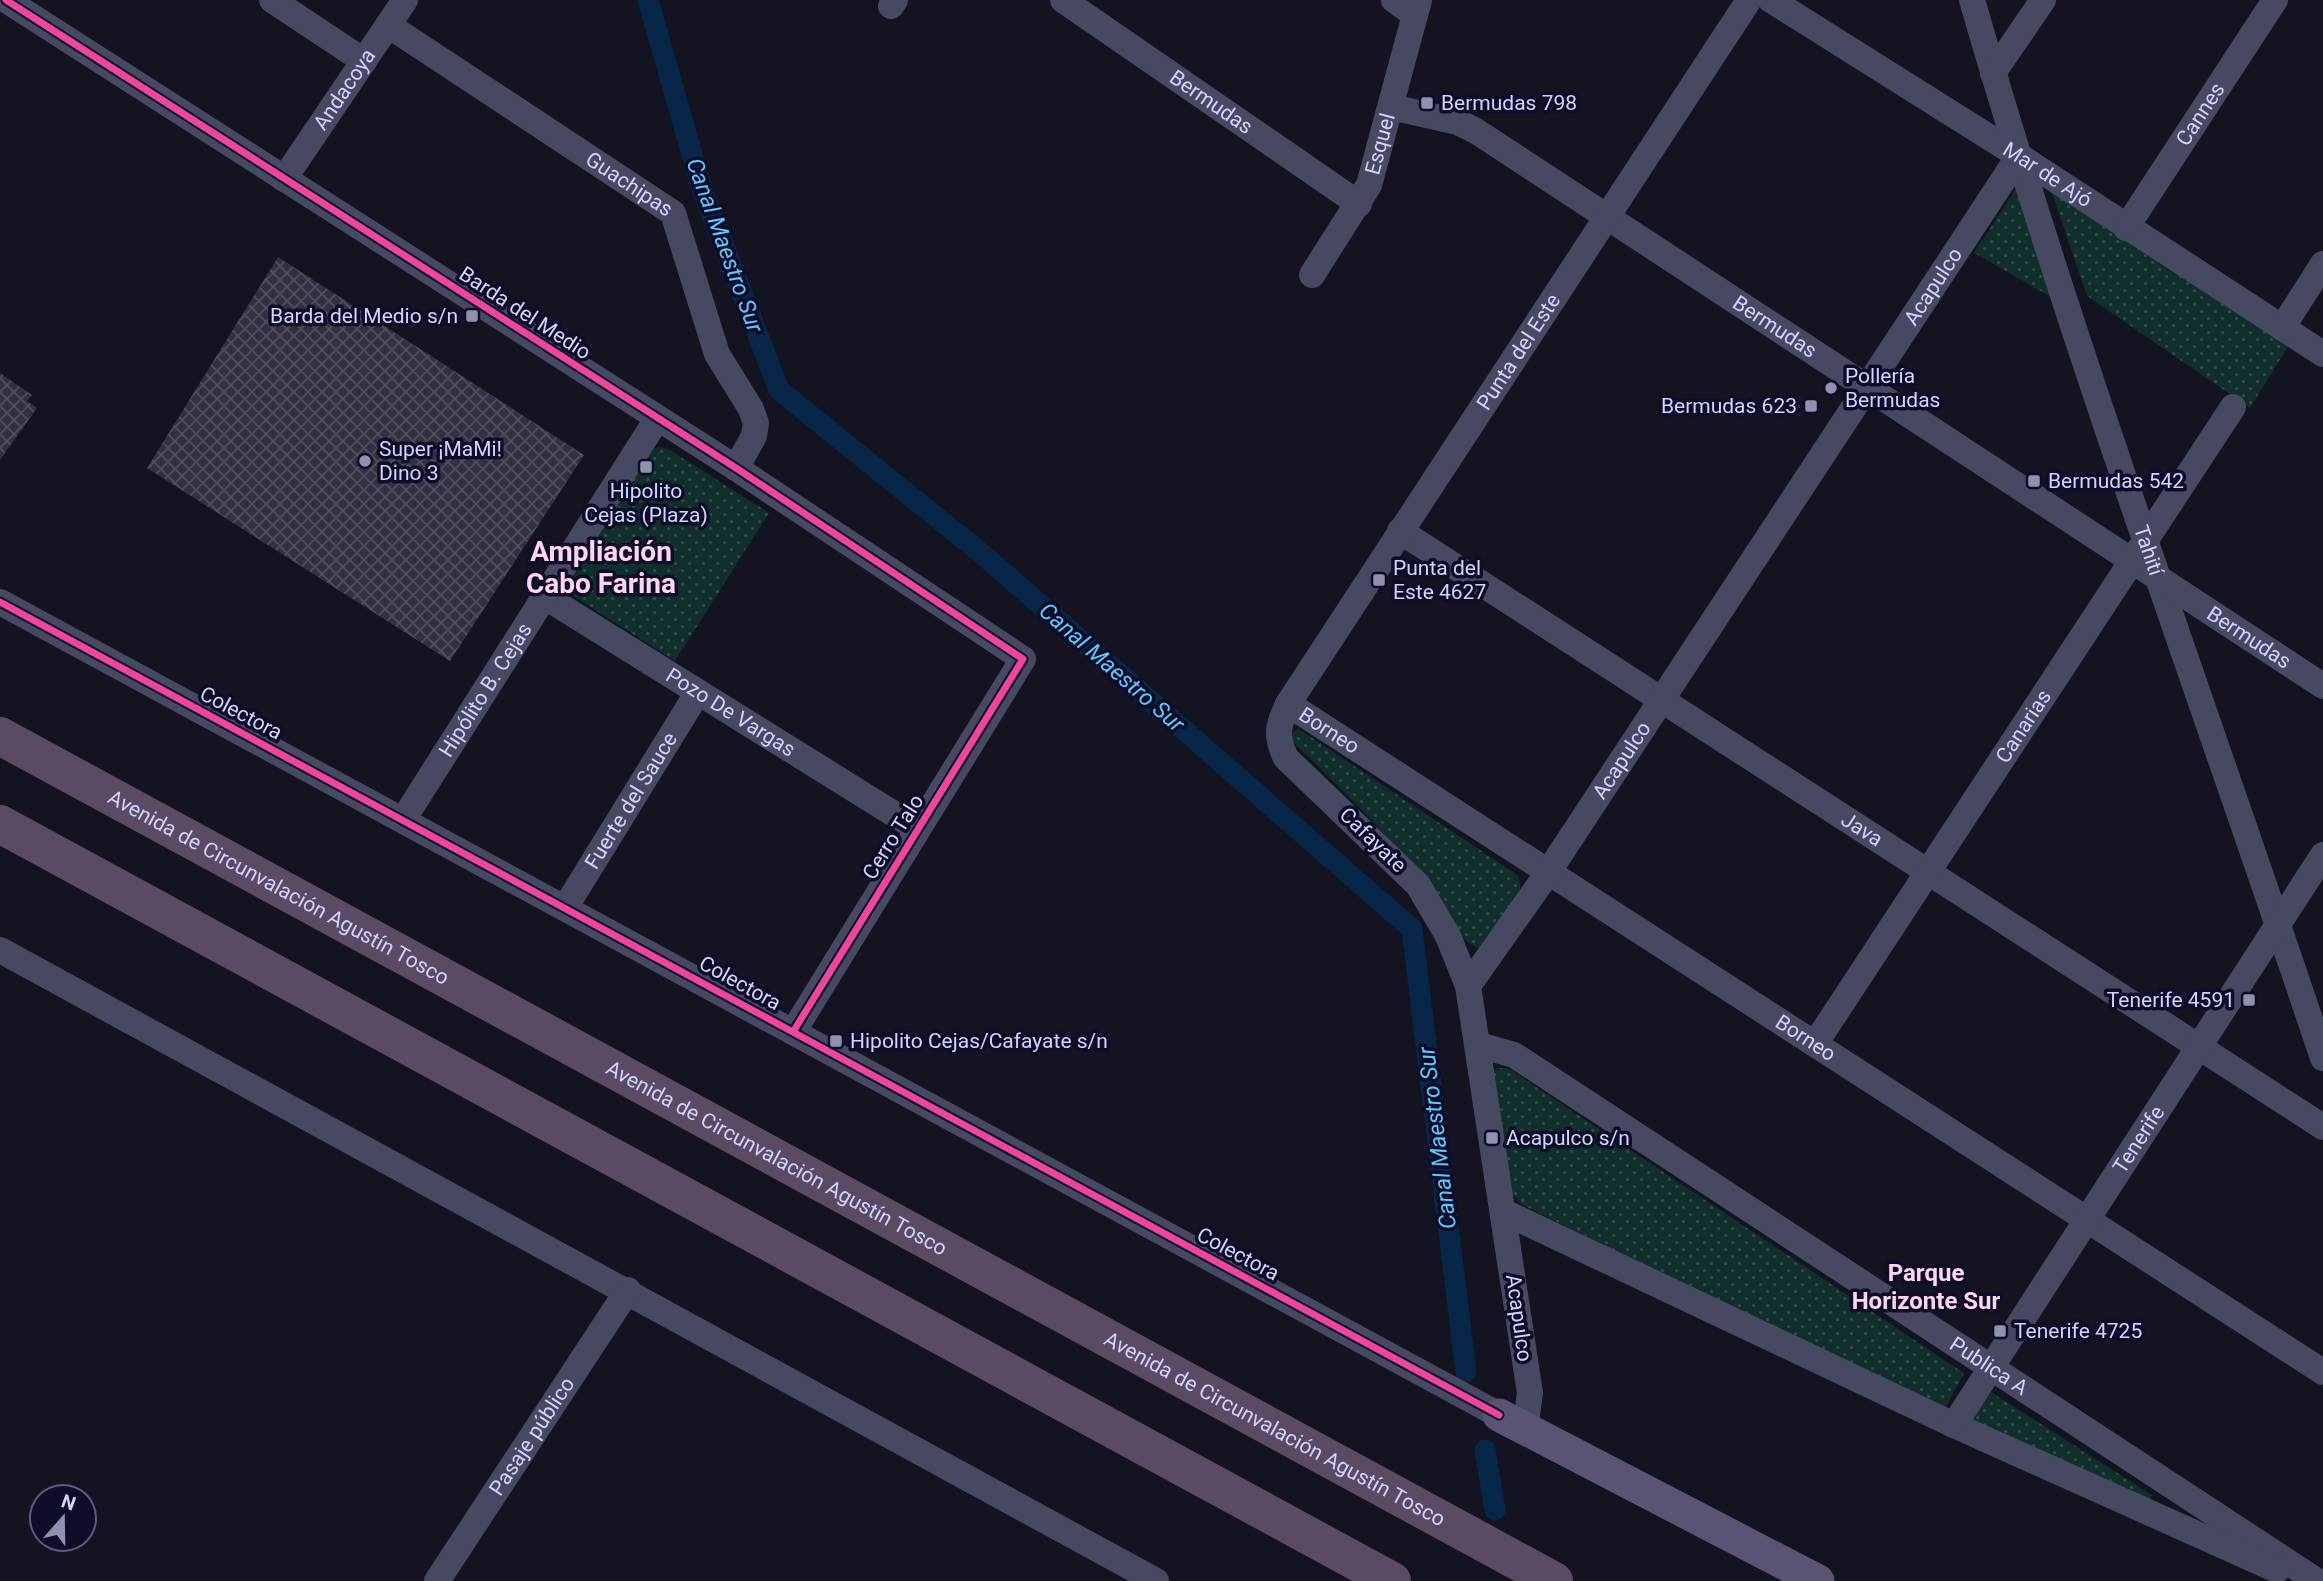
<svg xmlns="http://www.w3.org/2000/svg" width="2323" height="1581" font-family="Roboto,sans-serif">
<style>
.park{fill:url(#park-dots)}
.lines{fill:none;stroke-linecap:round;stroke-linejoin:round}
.canal{stroke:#082648;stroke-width:21}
.building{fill:url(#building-cross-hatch)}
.minor{stroke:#474962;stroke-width:26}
.major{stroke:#5b5374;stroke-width:33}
.highway{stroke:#5b4a64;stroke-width:38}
.cycleway-casing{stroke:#0e0d27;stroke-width:11}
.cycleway{stroke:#ed469a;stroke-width:7}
.poi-dot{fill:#9090b1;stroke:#0e0d27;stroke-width:2.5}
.labels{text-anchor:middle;stroke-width:7;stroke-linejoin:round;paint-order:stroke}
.street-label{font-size:21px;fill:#d3d3ff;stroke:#0e0d27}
.poi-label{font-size:21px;fill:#d3d3ff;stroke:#0e0d27;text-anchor:start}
.water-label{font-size:23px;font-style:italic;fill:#61c7ff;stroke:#0e0d27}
.quarter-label{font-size:24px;font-weight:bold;fill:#ffd5f4;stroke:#0e0d27}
.district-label{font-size:28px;font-weight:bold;fill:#ffd5f4;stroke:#0e0d27}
</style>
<defs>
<pattern id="park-dots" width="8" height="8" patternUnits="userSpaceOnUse" patternTransform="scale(1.75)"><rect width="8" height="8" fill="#102e2b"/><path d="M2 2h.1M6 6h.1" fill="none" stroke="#324b4b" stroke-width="1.8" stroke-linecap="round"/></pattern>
<pattern id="building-cross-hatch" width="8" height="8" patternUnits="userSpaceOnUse" patternTransform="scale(1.75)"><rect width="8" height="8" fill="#323143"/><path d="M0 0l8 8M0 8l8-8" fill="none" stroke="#4f4e5f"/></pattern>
</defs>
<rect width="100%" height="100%" fill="#141321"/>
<path class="park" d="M2050 187 2292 340 2250 408 2087 296Z
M2016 189 2058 301 1974 253Z
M660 447 670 450 769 513 675 661 575 597 567 588 566 576 649 449Z
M1299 729 1519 876 1521 895 1488 945 1478 948C1459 940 1449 917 1437 900 1397 841 1343 791 1292 741L1293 732Z
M1496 1068H1508L1964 1373 1946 1407 1715 1300 1521 1204 1510 1191 1491 1080Z
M1991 1392 2152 1495 2147 1504 1972 1421Z"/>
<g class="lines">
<path class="canal" d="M648 0 701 186 779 390 981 553 1412 929 1466 1372
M1485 1450 1495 1510"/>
</g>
<path class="building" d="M278 257 584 455 450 661 147 468Z
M0 373 32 395 27 401 37 408 0 460Z"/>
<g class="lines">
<g class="minor">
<path d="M6 0 736 468 1023 659 793 1032"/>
<path d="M272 0 364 61"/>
<path id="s1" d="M1063 0 1359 204"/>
<path d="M1394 0 1415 15"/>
<path id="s2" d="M1771 0 2019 156 2323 354"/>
<path id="s3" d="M1972 0C2075 357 2205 706 2323 1058"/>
<path d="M891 6 895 0"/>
<path id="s4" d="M388 25 673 213 717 354 751 409 756 423 754 436 736 468"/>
<path d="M1993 73 2043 0"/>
<path id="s5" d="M1391 107 1458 122 1476 131 2323 686"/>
<path id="s6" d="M284 179 405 0"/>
<path id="s7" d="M2126 228 2275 0"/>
<path id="s8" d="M1312 275 1369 185 1419 0"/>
<path d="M2282 328 2323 264"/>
<path id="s9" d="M1400 531 2323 1127"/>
<path id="s10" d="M544 596 918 829"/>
<path d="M0 602 1499 1415"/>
<path id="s11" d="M1288 704 2323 1372"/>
<path id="s12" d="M403 820 657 419"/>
<path id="s13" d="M565 908 698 692"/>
<path d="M0 950 1156 1581"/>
<path id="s14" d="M1468 986 1547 874 2019 156"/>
<path id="s15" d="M1815 1044 2233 407"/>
<path id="s16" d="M1479 1045 1514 1055 2317 1581"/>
<path d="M1504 1212 1954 1425 2277 1570"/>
<path id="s17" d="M1954 1425 2323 855"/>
<path id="s18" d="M1525 1430 1530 1393 1468 986 1448 936 1418 885 1286 758C1275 736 1278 725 1288 704L1749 0"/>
<path id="s19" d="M437 1581 628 1290"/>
</g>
<path class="major" d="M1499 1415 1818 1581"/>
<g class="highway">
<path id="s20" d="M0 736 1554 1581"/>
<path d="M0 824 1392 1581"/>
</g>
<defs>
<path id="cycleway" d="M6 0 736 468 1023 659 793 1032
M0 602 1499 1415"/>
</defs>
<use href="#cycleway" class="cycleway-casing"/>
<use href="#cycleway" class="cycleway"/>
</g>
<g class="poi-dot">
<rect x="1420" y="96" width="14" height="14" rx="3.5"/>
<rect x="465" y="309" width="14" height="14" rx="3.5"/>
<circle cx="1831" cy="388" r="7"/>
<rect x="1804" y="399" width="14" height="14" rx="3.5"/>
<circle cx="365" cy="461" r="7"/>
<rect x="639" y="460" width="14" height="14" rx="3.5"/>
<rect x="2027" y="474" width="14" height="14" rx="3.5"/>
<rect x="1372" y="573" width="14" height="14" rx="3.5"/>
<rect x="2242" y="993" width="14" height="14" rx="3.5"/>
<rect x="829" y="1034" width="14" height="14" rx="3.5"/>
<rect x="1485" y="1131" width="14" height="14" rx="3.5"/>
<rect x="1993" y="1324" width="14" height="14" rx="3.5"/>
</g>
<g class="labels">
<g class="street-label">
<text dy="7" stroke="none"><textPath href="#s6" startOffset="108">Andacoya</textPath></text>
<text dy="7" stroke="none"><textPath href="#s1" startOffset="180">Bermudas</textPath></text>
<text dy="7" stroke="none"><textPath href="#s7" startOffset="136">Cannes</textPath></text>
<text dy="7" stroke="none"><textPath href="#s8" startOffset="149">Esquel</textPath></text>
<text dy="7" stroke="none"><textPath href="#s2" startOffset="327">Mar de Ajó</textPath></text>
<text dy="7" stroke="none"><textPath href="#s4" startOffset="289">Guachipas</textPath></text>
<text dy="7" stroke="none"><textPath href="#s14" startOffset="840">Acapulco</textPath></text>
<text transform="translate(525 313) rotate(33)" y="7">Barda del Medio</text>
<text dy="7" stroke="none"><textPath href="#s5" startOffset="446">Bermudas</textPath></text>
<text dy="7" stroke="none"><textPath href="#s18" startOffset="1223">Punta del Este</textPath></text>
<text dy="7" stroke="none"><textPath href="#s3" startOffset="578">Tahití</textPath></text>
<text dy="7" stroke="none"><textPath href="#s5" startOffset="1013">Bermudas</textPath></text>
<text dy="7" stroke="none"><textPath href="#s12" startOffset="154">Hipólito B. Cejas</textPath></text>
<text transform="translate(241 713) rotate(28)" y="7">Colectora</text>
<text dy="7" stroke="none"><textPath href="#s10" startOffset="220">Pozo De Vargas</textPath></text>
<text dy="7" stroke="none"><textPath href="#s15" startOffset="380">Canarias</textPath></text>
<text dy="7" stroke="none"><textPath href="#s11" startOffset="49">Borneo</textPath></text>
<text dy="7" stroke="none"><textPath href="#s14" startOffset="273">Acapulco</textPath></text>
<text dy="7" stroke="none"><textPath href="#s13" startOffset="126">Fuerte del Sauce</textPath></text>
<text dy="7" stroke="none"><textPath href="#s9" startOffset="550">Java</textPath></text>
<text transform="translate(893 837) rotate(-58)" y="7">Cerro Talo</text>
<text transform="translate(1373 840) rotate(44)" y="7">Cafayate</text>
<text dy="7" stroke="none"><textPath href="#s20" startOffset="317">Avenida de Circunvalación Agustín Tosco</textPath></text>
<text transform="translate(740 983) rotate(29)" y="7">Colectora</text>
<text dy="7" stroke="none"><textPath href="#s11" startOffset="616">Borneo</textPath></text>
<text dy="7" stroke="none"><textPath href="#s17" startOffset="340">Tenerife</textPath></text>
<text dy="7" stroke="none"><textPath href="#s20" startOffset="884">Avenida de Circunvalación Agustín Tosco</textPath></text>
<text transform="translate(1238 1254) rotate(28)" y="7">Colectora</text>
<text transform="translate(1519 1318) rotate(82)" y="7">Acapulco</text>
<text dy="7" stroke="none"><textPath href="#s16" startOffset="604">Publica A</textPath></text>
<text dy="7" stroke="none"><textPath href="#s20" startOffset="1451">Avenida de Circunvalación Agustín Tosco</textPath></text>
<text dy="7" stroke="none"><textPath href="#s19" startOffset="173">Pasaje público</textPath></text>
</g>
<g class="poi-label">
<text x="1441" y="110">Bermudas 798</text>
<text x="458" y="323" text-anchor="end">Barda del Medio s/n</text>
<text x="1845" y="383">Pollería<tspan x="1845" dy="24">Bermudas</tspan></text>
<text x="1797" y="413" text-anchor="end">Bermudas 623</text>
<text x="379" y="456">Super ¡MaMi!<tspan x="379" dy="24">Dino 3</tspan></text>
<text x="2048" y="488">Bermudas 542</text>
<text x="646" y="498" text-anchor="middle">Hipolito<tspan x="646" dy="24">Cejas (Plaza)</tspan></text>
<text x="1393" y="575">Punta del<tspan x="1393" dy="24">Este 4627</tspan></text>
<text x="2235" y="1007" text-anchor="end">Tenerife 4591</text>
<text x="850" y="1048">Hipolito Cejas/Cafayate s/n</text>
<text x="1506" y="1145">Acapulco s/n</text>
<text x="2014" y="1338">Tenerife 4725</text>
</g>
<g class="water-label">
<text transform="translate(725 245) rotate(70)" y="8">Canal Maestro Sur</text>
<text transform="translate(1112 667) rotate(41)" y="8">Canal Maestro Sur</text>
<text transform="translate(1437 1138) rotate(-97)" y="8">Canal Maestro Sur</text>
</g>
<g class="quarter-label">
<text x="1926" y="1281">Parque<tspan x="1926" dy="28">Horizonte Sur</tspan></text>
</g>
<g class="district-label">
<text x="601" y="561">Ampliación<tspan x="601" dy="32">Cabo Farina</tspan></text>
</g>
</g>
<g transform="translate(63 1518) rotate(20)"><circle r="33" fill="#0e0d27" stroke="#5d5c7d" stroke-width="2"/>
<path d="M0-5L12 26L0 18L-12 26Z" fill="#9090b1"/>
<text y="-10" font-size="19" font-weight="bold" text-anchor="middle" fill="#d3d3ff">N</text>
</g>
</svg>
